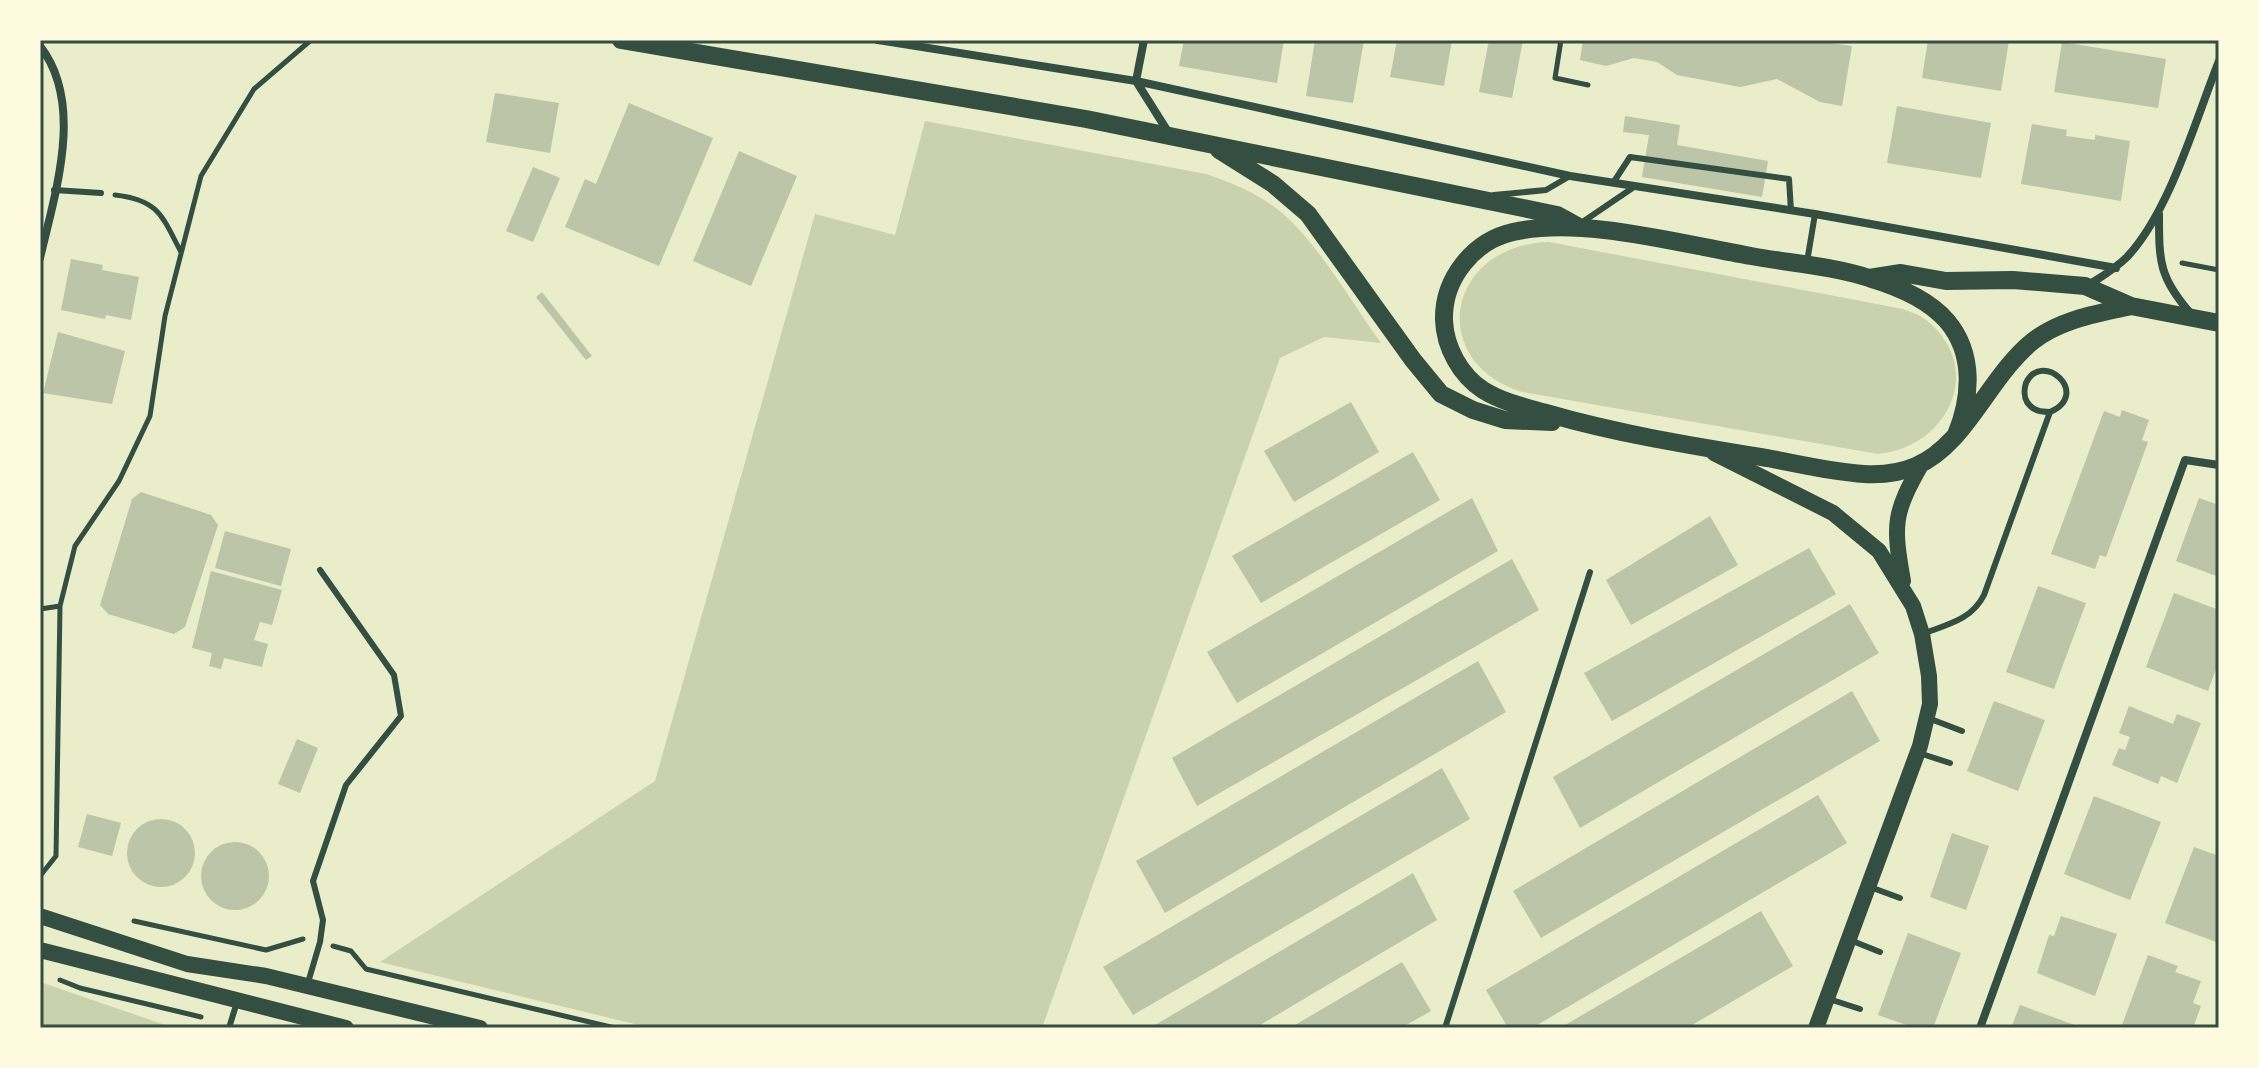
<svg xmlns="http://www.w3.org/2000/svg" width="2259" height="1068" font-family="'Nunito Sans',sans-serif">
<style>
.green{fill:#cad2ad}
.building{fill:#bcc5a7}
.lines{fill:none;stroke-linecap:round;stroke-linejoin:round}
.path{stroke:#344e41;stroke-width:5}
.service{stroke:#344e41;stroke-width:6}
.minor{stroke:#344e41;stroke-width:8}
.secondary{stroke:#344e41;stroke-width:16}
.primary{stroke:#344e41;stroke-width:18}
.neatline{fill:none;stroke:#344e41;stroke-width:3}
</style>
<rect width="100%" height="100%" fill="#e9edc9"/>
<path class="green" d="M925 121 1206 174C1230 182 1252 191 1273 206 1312 233 1352 303 1381 343L1324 337 1280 358 1042 1028H651L380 962 655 781 815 214 895 235Z
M1549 242 1903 309C1910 312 1920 315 1926 320 1986 367 1949 447 1878 454L1522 392C1425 361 1447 245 1549 242Z
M40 982 174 1028H40Z"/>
<path class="building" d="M1184 40H1284L1277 83 1179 66Z
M1315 40H1364L1353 103 1306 96Z
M1397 40H1452L1444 86 1390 77Z
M1489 40H1523L1512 98 1479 92Z
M1583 40H1832L1831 43 1852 46 1842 106 1820 102 1777 79 1740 87 1677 75 1657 62 1634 58 1606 66 1580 60Z
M1928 40H2009L2001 91 1922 78Z
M2062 42 2166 59 2158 108 2054 92Z
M495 93 559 103 550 153 486 142Z
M629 103 713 138 659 266 565 227 585 179 596 184Z
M1897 106 1991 123 1981 178 1887 163Z
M1625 116 1680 125 1677 145 1768 161 1762 197 1642 177 1649 135 1623 132Z
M2032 124 2067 130 2066 136 2095 140V135L2130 141 2121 201 2021 184Z
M739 151 797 176 751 286 693 261Z
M533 167 560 178 533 242 506 231Z
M71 259 103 265 102 270 139 277 131 320 106 315 105 319 61 310Z
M542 292 592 356 586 360 536 297Z
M58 332 125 351 112 404 43 393Z
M1351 402 1379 452 1294 502 1264 451Z
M2122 410 2149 420 2142 440 2148 442 2106 557 2100 555 2095 569 2051 554 2104 411 2120 417Z
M1413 452 1440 500 1261 603 1232 556Z
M141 492 211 515 218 525 185 627 174 634 108 614 100 605 132 499Z
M1472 498 1498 551 1237 703 1207 652Z
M2199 498 2219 505V577L2176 561Z
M1710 516 1738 565 1631 625 1606 580Z
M225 531 291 549 281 586 215 568Z
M1809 548 1836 594 1612 721 1584 673Z
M1512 559 1539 610 1197 806 1172 758Z
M211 571 282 590 272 625 260 622 254 640 268 644 262 667 224 658 221 669 209 666 212 653 192 648Z
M2038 586 2086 603 2054 689 2006 672Z
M2174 593 2219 610V661L2208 691 2146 667Z
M1850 604 1879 653 1580 828 1553 777Z
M1478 661 1506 712 1165 913 1136 861Z
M1852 691 1880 741 1541 938 1513 891Z
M1994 701 2045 720 2018 791 1967 771Z
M2129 706 2173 724 2177 714 2201 723 2177 783 2161 776 2158 784 2112 765 2119 748 2125 750 2130 737 2119 733Z
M297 739 318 748 300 793 278 784Z
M1442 768 1470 819 1133 1015 1103 967Z
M1818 795 1847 843 1532 1028H1508L1486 990Z
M2094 796 2161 822 2130 900 2064 874Z
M87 814 121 823 112 856 78 847Z
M127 853a34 34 0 1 1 68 0a34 34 0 1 1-68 0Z
M1952 833 1989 846 1966 910 1930 897Z
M201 876a34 34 0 1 1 68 0a34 34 0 1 1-68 0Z
M2194 847 2219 856V943L2165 923Z
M1413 873 1437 920 1255 1028H1150Z
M1761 911 1793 966 1687 1028H1560Z
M2061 916 2117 934 2095 996 2037 973 2049 935 2054 936Z
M1908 933 1961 953 1933 1028H1915L1878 1015Z
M2148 955 2178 966 2175 972 2201 981 2193 1003 2201 1006 2193 1028H2130L2122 1025Z
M1402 962 1431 1011 1401 1028H1290Z
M2020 1005 2083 1028H2011Z"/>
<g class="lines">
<path class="path" d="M1561 40 1555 78 1588 85
M115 195C159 200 162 216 181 252
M2182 263 2219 270
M40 609 60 606
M40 876 56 856 60 606 75 546 119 481 150 416 165 316 201 176 254 89 311 40
M134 921 266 950 303 939
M333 946 351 951 366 969 615 1028
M60 980 80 988 201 1017"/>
<path class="service" d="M1613 183 1630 157 1789 179 1791 211
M54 190 101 193
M1494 195 1546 190 1570 176
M1581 223 1634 187
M1807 262 1815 214
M1925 633C1949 624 1972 619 1984 595L2050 412C2092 394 2042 349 2026 383 2024 389 2024 397 2027 402 2033 411 2041 412 2050 412
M1928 718 1962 731
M1919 753 1950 763
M1870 887 1900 898
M1850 940 1880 952
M307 986 320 942 323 920 313 881 346 785 401 716 394 675 320 570
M1829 999 1860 1009
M229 1028 237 1002
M1445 1028 1590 572"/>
<path class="minor" d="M878 40 1136 81 1570 176 1815 214 2116 268
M1144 40 1136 81 1170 135
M40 46C85 104 55 193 40 258
M2159 214C2159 262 2159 278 2192 315
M2087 286C2101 277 2115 269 2127 257 2170 211 2195 121 2219 61
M1980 1028 2185 460 2219 465"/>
<path class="secondary" d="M1714 453 1833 513 1879 551 1913 606 1922 634 1929 676 1930 704 1920 746 1816 1028
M1903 581C1893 524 1893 514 1922 463
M40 916 187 964 266 976 480 1028
M40 950 346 1028"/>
<path class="primary" d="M621 40 1086 119 1557 215 1577 226
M1219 150 1273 184 1308 214 1413 360 1441 394 1473 410 1505 420 1552 422
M1869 278 1901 273 1946 281 2013 280 2085 286 2131 306 2219 323
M1956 435C1971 398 1975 354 1947 321 1929 300 1896 286 1869 278 1832 266 1789 263 1751 256 1681 244 1581 216 1513 232 1473 241 1443 279 1444 320 1445 347 1460 375 1483 390 1502 402 1525 407 1546 413 1618 434 1693 446 1767 458 1799 464 1832 472 1864 474 1882 475 1900 473 1916 466 1966 445 1989 376 2033 341 2061 319 2097 314 2131 306"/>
</g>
<rect width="2259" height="1068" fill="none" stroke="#fefae0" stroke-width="84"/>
<rect x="42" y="42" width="2175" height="984" class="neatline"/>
</svg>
